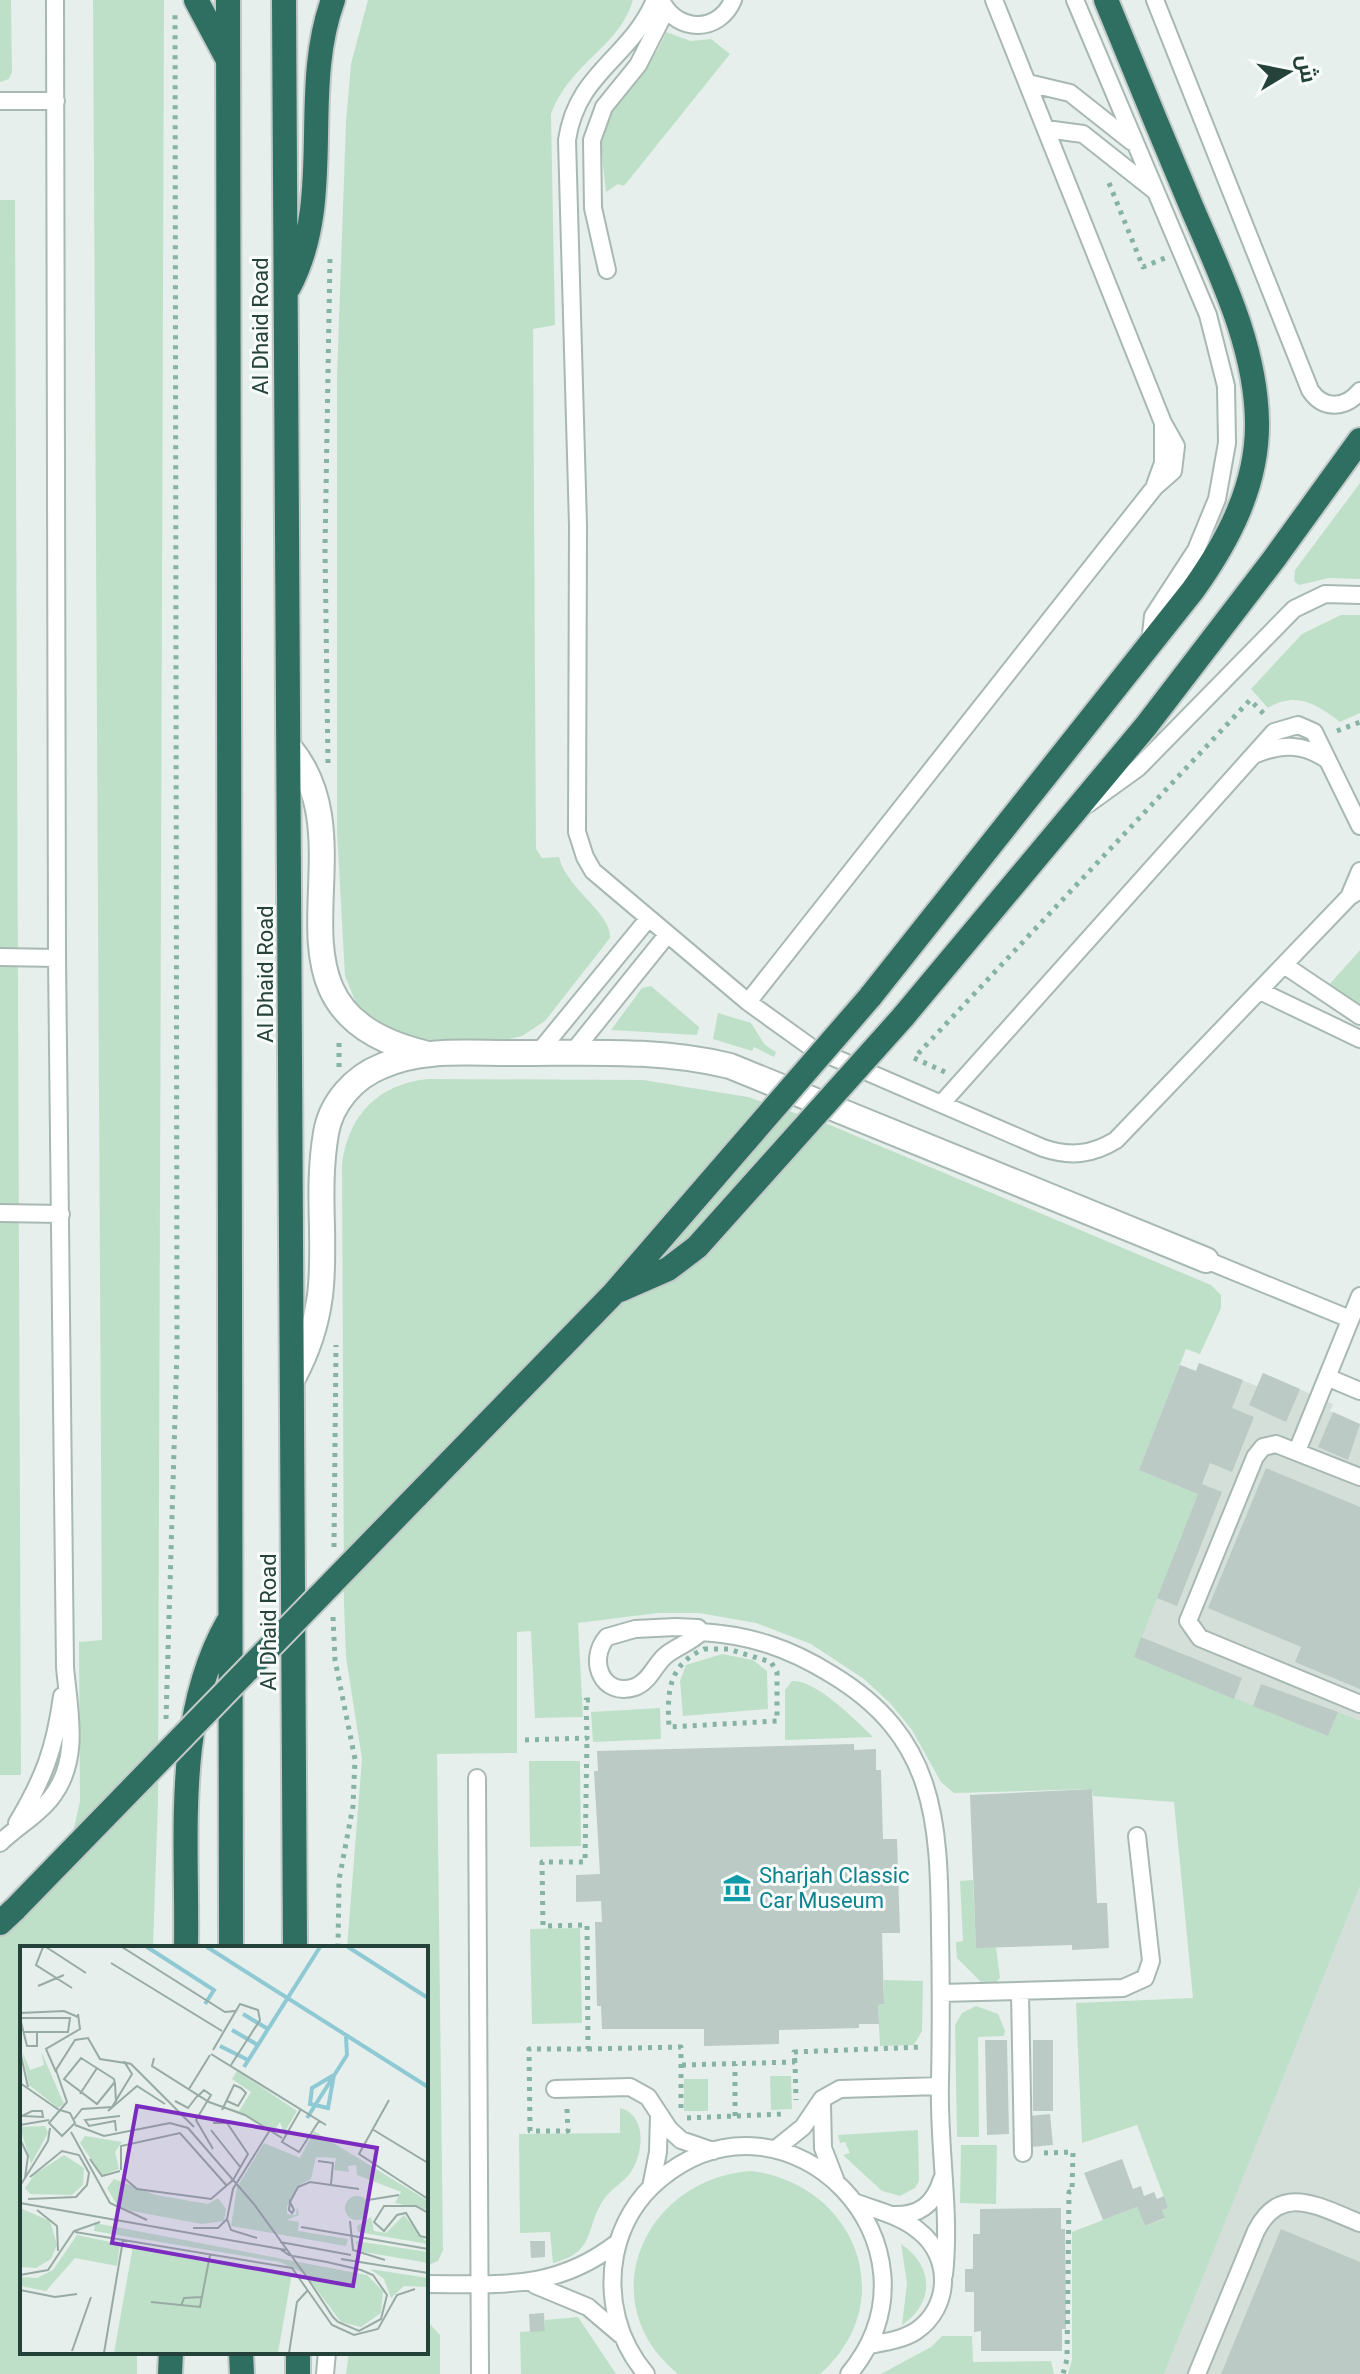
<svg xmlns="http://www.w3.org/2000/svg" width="1360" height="2374" font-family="Roboto,Cairo,sans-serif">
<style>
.built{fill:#d4dfda}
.green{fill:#bfe0c8}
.building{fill:#bbcac4}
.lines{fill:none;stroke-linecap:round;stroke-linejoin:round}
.lane-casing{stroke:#a8b8b2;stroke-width:20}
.street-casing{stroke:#a8b8b2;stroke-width:28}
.highway-casing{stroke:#c2cac8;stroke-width:28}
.path{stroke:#86b3a5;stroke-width:5;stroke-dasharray:4 6;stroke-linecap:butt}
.lane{stroke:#fff;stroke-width:16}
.street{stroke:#fff;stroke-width:24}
.highway{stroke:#2f6f62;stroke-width:24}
.highway-bridge-casing{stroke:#c2cac8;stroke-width:28;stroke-linecap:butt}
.highway-bridge{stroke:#2f6f62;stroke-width:24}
.labels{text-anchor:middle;stroke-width:6;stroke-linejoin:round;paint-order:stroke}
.street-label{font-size:22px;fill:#24423a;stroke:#f7fbf9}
.culture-label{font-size:22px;fill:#0d838f;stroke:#f7fbf9;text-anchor:start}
.inset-river{fill:none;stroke:#8ec9d4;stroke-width:4}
.inset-road{fill:none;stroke:#98aaa4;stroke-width:2}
.view{fill:#7b2cbf;fill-opacity:0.15;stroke:#7b2cbf;stroke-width:4}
.inset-edge{fill:none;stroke:#24423a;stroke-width:4}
</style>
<rect width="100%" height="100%" fill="#e6efeb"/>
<path class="built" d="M1199 1363 1257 1386 1263 1373 1333 1404 1330 1411 1360 1424V1796L1057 1673 1180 1365 1196 1371Z
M1360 1886V2374H1164L1253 2151Z"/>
<path class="green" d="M0 0H11L12 72 9 79 0 82Z
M93 0H164L158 1800 153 1948H22V2352H137V2374H0V1933L72 1837 80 1801 79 1642 102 1640Z
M368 0H633C619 48 570 62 551 114L555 325 533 329 536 849 542 858 559 857C567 890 612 913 610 938L545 1021 522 1036 509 1039 415 1040 376 1024 356 1003 345 976 337 831V377L346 122 351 64Z
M666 32 691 41 711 39 730 54 624 186 618 184 606 192C604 171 599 148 604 128 612 97 652 71 666 32Z
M0 200H15L21 1775H0Z
M1360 483V579L1329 578 1299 585 1294 581 1295 570Z
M1341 615H1360V713L1340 722C1317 704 1296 691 1268 708L1251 689 1302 634Z
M1360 950V1007L1328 986Z
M651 986 699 1027 697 1035 611 1030 642 988Z
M718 1013 751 1023 765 1045 776 1052 774 1057 754 1047 752 1051 713 1039Z
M428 1079 643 1080 748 1097 830 1125 1211 1285 1221 1295V1308L1200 1354 1186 1349 1139 1470 1198 1494 1134 1657 1328 1736 1338 1712 1360 1721V1886L1164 2374H1068L1072 2360V2232L1137 2207 1145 2226 1164 2219 1162 2210 1168 2208 1137 2125 1082 2143 1076 2003 1193 1998 1174 1802 1093 1796 1092 1789 954 1793 941 1782 912 1730 890 1703 864 1679 811 1644 756 1623 699 1613H658L578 1623 583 1717 535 1718 531 1631 517 1632V1753L437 1754 443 2250 438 2261 426 2266V1948H347L362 1759 346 1657 344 1605 342 1163C349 1114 379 1084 428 1079Z
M722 1654 753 1660 767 1671 768 1709 683 1716 680 1681 686 1665Z
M792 1681C815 1679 857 1721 873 1737L785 1740V1690Z
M660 1708 661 1739 593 1742 591 1712Z
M529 1761H580L581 1846 530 1847Z
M973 1880 976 1947H996L1000 1978 993 1985 983 1984 957 1958 956 1942 963 1941 960 1881Z
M580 1928 582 2023 532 2024 530 1929Z
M884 1980 923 1981 922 2031 914 2045 880 2046 878 2005 884 2004Z
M976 2006 998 2014 1005 2031 1004 2036 978 2037 979 2137H957L955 2025 962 2013Z
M770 2076H791L792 2109 771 2110Z
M684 2079H708V2111H684Z
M620 2108C647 2115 644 2152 631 2172 624 2182 612 2188 604 2199 584 2229 597 2252 553 2263L550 2232 520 2233 519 2134 620 2133Z
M918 2130 919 2181 915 2188 900 2196 882 2191 843 2155 850 2153 845 2142 840 2143 838 2135Z
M961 2145H997L996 2204 960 2203Z
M752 2171C856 2185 902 2302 820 2374H678C590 2303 643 2178 752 2171Z
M901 2244C934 2266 935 2303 902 2325L907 2283Z
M578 2317 616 2374H521L520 2332 545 2330V2320Z
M426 2320 440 2335V2374H346L349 2352H426Z
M942 2336H972L973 2362 1051 2361 1054 2374H881L931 2347Z"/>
<path class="building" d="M1199 1363 1243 1380 1232 1408 1254 1417 1232 1472 1210 1463 1202 1484 1222 1492 1177 1606 1157 1598 1198 1494 1139 1470 1180 1365 1196 1371Z
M1263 1373 1300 1389 1286 1422 1249 1405Z
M1333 1412 1360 1424 1348 1460 1318 1447Z
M1266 1468 1360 1507V1689L1295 1662 1301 1647 1208 1608Z
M1141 1637 1242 1678 1234 1699 1134 1657Z
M1261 1684 1338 1712 1328 1736 1253 1706Z
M854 1744V1750L876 1749V1770H881L883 1839H897L900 1933H882L884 2004 878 2005 879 2024H859V2028L779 2030V2044L704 2046V2029H602L601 2006H597L595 1922H602L601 1901 576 1902V1875L600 1874 594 1771H598L597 1751Z
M1092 1789 1097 1903H1107L1109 1948 1072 1950V1945L976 1948 970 1795Z
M985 2040H1007L1009 2134 987 2135Z
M1033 2040H1053V2111H1033Z
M1050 2114 1053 2145 1031 2147 1028 2116Z
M1122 2159 1133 2189 1141 2186 1144 2196 1154 2192 1157 2199 1164 2196 1168 2208 1162 2210 1165 2218 1145 2226 1137 2207 1103 2220 1084 2173Z
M1061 2208V2229H1065L1066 2329H1062V2351H981V2331L974 2332V2292H965V2269H973V2234H980V2209Z
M1281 2229 1360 2262V2374H1221Z
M530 2241H545V2257L531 2258Z
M544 2313 545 2331 530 2332 529 2314Z"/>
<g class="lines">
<defs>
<path id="lane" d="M655 0C630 59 577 72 567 140L578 525 577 832 585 857 593 871 748 1002 812 1048 1043 1148C1070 1157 1092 1155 1116 1140L1349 897 1360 890
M994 0 1163 423 1176 446 1173 471 1156 486
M1075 0 1208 315 1226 386 1227 443 1217 499 1196 550 1153 616 1150 643
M1155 0 1310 390C1323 410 1345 409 1360 391
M662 2C678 33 719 33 733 0
M1028 83 1070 93 1132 142
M0 101H56
M1046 129 1083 134 1155 191
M607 270 593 208 592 140 604 107 638 65 666 10
M1256 754C1281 744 1302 743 1326 759
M1088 804 1138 768 1294 609 1325 594 1360 595
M1349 897 1360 871
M0 957 57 958
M1284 965 1360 1016
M1260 991 1360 1039
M748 1002 1154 488 1163 463V423
M538 1053 648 919
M572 1053 667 935
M942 1103 1274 732 1298 725 1314 732 1360 826
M0 1213 61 1214
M1206 1260 1350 1319
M1329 1378 1360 1391
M1297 1451 1360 1296
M1360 1477 1276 1444 1263 1447 1255 1457 1188 1621 1200 1638 1360 1704
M676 1627 698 1628 701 1632C692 1642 675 1647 665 1656 654 1666 649 1682 635 1687 602 1698 587 1660 607 1637L635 1629Z
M701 1632C750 1635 789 1648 831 1674 936 1737 939 1820 940 1931 941 1981 941 2031 940 2082 938 2146 951 2211 944 2275
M477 1778 480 2374
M17 1823C44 1778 55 1748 62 1696
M0 1843C16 1827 37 1816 51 1798 81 1760 69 1712 65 1667L57 958 55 0
M941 1993 1123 1988 1145 1978 1151 1961 1137 1836
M1020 1993 1023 2153
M555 2089 630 2087 648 2097 669 2129 681 2140 713 2151
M822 2105 823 2148 835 2179
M777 2148 803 2127 822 2099 840 2089 940 2086
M651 2187 658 2152 659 2115
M857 2203C878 2211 902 2216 919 2231 952 2257 951 2307 916 2331 902 2340 885 2342 869 2345
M892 2215C919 2216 934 2205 942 2179
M426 2284C500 2284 555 2291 617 2243
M535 2285 588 2307 621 2335
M325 2374 327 2352
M646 2374C618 2341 607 2298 615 2255 621 2225 637 2198 660 2179 789 2073 955 2246 849 2374
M1197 2374 1256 2231C1281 2181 1321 2208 1360 2223"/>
<path id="street" d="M289 747C376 849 240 1008 424 1053
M294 1376C342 1287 311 1222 326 1133 331 1103 354 1077 382 1066 424 1047 474 1054 519 1053 591 1053 660 1049 730 1066L1206 1260"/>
<path id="highway" d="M196 0 228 60
M228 0 231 1948
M284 0 295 1948
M289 287C336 198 299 93 333 0
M870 997 1193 590C1228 541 1258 485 1257 422 1256 347 1221 276 1192 208 1163 139 1134 69 1106 0
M903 1017 1146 726 1274 559 1360 440
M0 1923 15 1909
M186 1948C188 1840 173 1718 228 1622
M241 2352 242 2374
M298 2352V2374
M170 2374 171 2352"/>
</defs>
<use href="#lane" class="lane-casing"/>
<use href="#street" class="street-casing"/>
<use href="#highway" class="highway-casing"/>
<path class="path" d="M1109 183 1143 267 1165 258
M1337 731 1360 722
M328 763 325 549 330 257
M339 1067V1037
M945 1072 914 1058 1250 700 1265 715
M334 1547 336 1345
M333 1617 335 1660 355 1759 353 1806 339 1880 338 1948
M704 1649H728L771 1662 777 1672V1721L669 1727C667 1692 668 1665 704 1649Z
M166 1719 177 1350 175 13
M525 1740 587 1738 586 1700H594
M588 2049 681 2047V2110
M795 2062 794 2052 923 2047
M682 2065 795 2062 796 2100
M567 2109 568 2131H530L529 2049H588L587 1925 543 1926 542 1862H585L587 1738
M735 2116V2064
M687 2118 784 2114
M1044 2153 1073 2152 1072 2192H1069L1067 2359 1063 2374"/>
<use href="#lane" class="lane"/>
<use href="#street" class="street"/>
<use href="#highway" class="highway"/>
<defs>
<path id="highway-bridge" d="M620 1290 668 1269 697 1247 903 1017
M15 1909 614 1293 870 997"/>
</defs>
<use href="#highway-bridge" class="highway-bridge-casing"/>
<use href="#highway-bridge" class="highway-bridge"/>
</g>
<defs>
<symbol id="museum-bare" viewBox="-9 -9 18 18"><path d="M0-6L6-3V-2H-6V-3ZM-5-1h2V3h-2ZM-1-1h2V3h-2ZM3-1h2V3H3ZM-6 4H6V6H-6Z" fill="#0f9aa8" stroke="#f7fbf9" stroke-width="2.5" paint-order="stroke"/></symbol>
</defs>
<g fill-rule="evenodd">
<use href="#museum-bare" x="717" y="1868" width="40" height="40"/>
</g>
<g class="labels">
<g class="street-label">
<text transform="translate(260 326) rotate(-90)" y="8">Al Dhaid Road</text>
<text transform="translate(265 974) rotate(-90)" y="8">Al Dhaid Road</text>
<text transform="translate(268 1622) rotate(-90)" y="8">Al Dhaid Road</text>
</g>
<g class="culture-label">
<text x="759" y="1883">Sharjah Classic<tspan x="759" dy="25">Car Museum</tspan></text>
</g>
</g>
<g transform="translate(20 1946)">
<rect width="408" height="408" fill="#e6efeb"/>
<path d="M2 105 10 124 24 119 21 105 44 158 38 162 9 139ZM217 125 277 165 264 187 260 176 254 185 208 160 219 165 231 146 212 133ZM25 180 28 187 11 218 0 181ZM294 185 408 255V264L375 257 381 246 337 229 336 219 328 220 329 226 314 224 316 212 296 211 291 233 281 238 267 260V268L276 269 277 261 279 269 267 274 279 276 278 285 328 293 326 300 211 280 217 241 244 197 280 212ZM65 190 102 196 95 206 99 223 82 229 60 197ZM44 209 64 222 63 239 52 249 10 248 5 242 15 228ZM94 233 136 249 188 258 198 252 206 263 204 275 182 278 111 265 97 259 87 242ZM325 262a12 12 0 1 1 24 0a12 12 0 1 1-24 0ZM0 262 30 275 37 299 31 313 16 322 0 321ZM384 269 408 298 338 286 337 280 351 271 354 285 366 287ZM75 277 347 329 363 345 361 367 341 381 321 376 285 328 260 316 74 285ZM57 289 100 298 97 320 55 312 26 345 0 340V331L17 332 33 324ZM336 295 408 306V317L338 305ZM113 300 272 327 258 407H94ZM350 323 408 332V341L384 340 371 352 364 333Z" fill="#bfe0c8"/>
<path class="inset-river" d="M127 1 194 44 185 58M187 1 408 141M328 1 408 52M223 68 248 83M212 84 238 99M200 100 228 114M224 121 300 1M314 129 308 162 290 158 292 142ZM287 172 327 109 326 91"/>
<path class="inset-road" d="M23 1 16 19 52 42M26 1 66 27M102 1 205 66 215 65M91 17 202 85M18 40 44 29M0 67 44 65 58 71M0 72H50L48 86H3M0 72 7 100H17V86M193 104 220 58 238 64 240 74 211 119M0 105 8 141M191 108 306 179M134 112 132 120 189 156 225 169 262 192M103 116 111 118 174 181M36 126 26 103 60 83 58 68M0 137 39 164M94 137 77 158 44 133 61 112 94 133 95 138 96 156M169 143 190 109M60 148 77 122M179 149 184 144 191 149 176 174 193 203M369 154 339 208 408 253M155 155 168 162 178 149M207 155 218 160 226 147 221 142M281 163 262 196 279 206 299 175M40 164 50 167 55 177 42 190 29 177 47 156 36 124 55 94 68 92 80 113 105 117 112 128 92 161 62 163 54 173M202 164 214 139 221 142M22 165 23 171 2 170 12 165ZM88 165 117 140 145 158M0 179 29 174M55 179 84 190 150 177 168 182 234 258 286 330 313 371 318 376 339 385 361 373 367 349 353 329 341 324 307 316 273 310 269 309 260 303M352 183 408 217M191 184 221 222M96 185 95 175 69 180 65 174 100 170M51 186 90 257 127 274M0 193 8 210 5 232M70 213 82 230 100 225M298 215 313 217 311 238M101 224V200L160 187 207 240M103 231 117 243 191 253 213 234 228 208 207 177H193M0 240 28 195 30 182M8 253 56 251 67 239 69 227 59 209 42 205 10 231M348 254 379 249M270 256 278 241 290 236 339 243M270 256 274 264 272 267 269 264ZM0 257 266 304M17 264 37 280 38 305M408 267 396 260H364L354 276 364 285 377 269 386 267 400 290 408 292M330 275 333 304 365 314M281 281 408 303M173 282H198L207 273M55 286 272 322 312 379 334 389 358 383 377 349 395 343M237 292 211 284 207 273 213 243 250 184M260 296 331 309M321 313 408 327M0 329 28 324 54 285 80 276M0 344 35 351 57 348M131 356 180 361 190 309M161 360 164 352 182 351M52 405 71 351M84 407 103 294M269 407 277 356 288 344"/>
<path class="view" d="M117 160 357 202 333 340 92 297Z"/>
<rect width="408" height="408" class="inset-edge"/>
</g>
<g transform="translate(1288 72) rotate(80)" stroke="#f7fbf9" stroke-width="6" paint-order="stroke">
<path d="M0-6L14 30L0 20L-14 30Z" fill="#24423a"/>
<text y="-12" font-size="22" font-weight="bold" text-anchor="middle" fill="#24423a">ش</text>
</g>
</svg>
